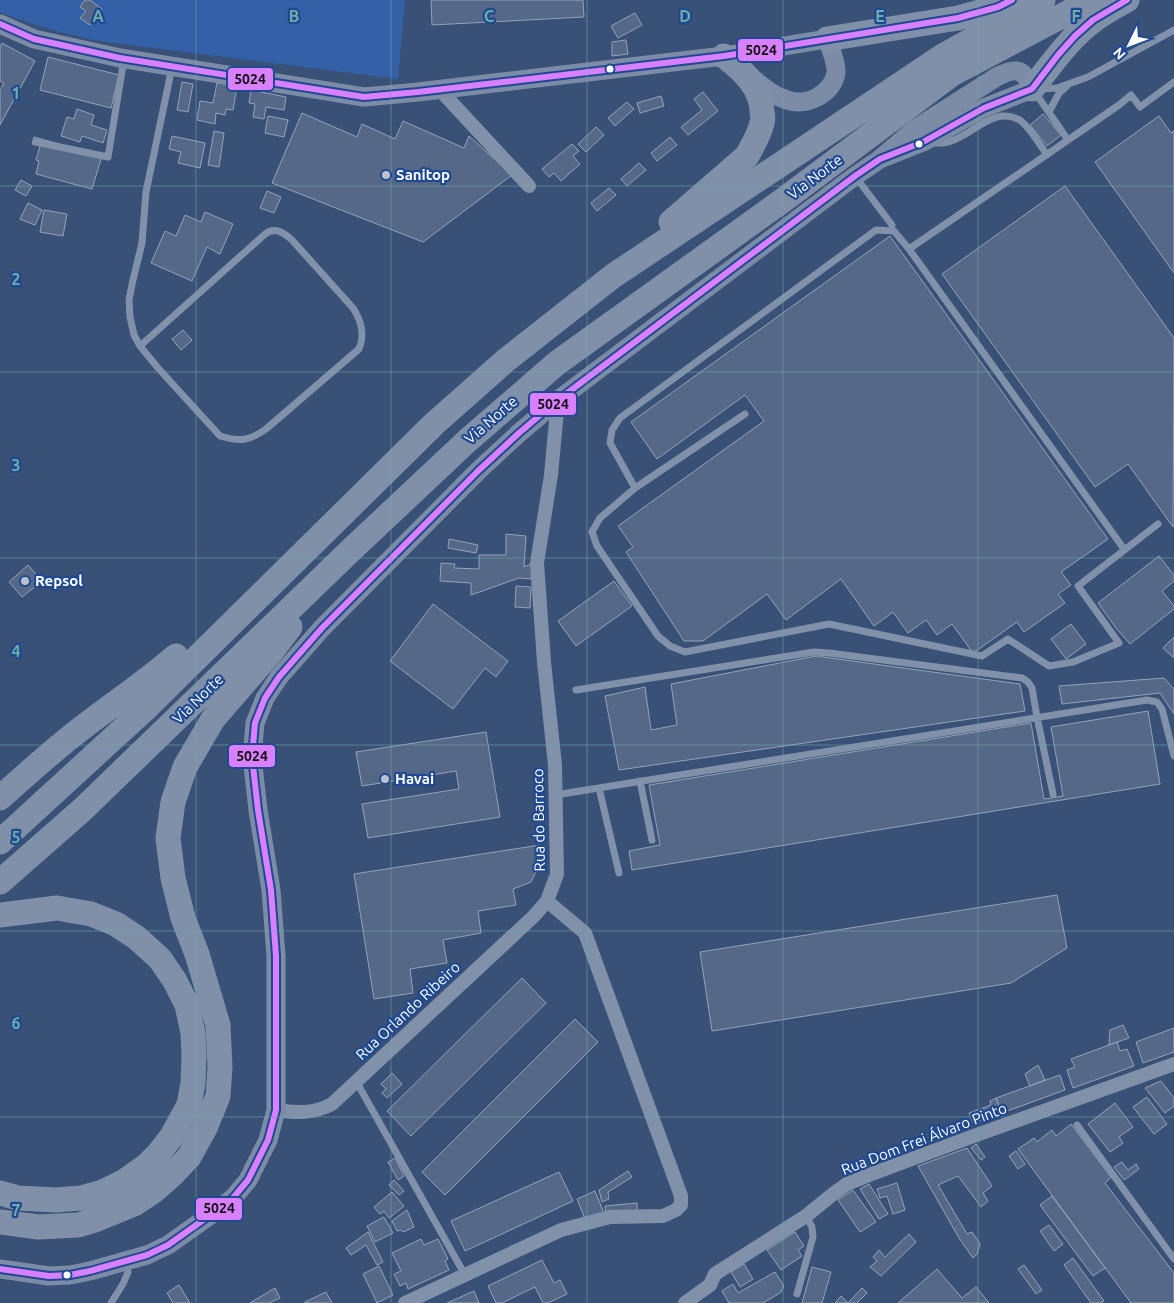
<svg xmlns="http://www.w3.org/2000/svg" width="1174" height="1303" font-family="Ubuntu,sans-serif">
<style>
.green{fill:#3460a7}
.building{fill:#566887;stroke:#96a3b8}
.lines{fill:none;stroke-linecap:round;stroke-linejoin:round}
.lane{stroke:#8191aa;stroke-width:7}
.street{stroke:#8191aa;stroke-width:14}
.secondary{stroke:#7d8ca6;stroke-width:19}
.highway{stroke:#8190a9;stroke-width:25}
.bus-1-casing{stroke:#1f4991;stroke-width:10}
.bus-1{stroke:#d880ff;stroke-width:6}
.grid{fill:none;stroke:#6fada8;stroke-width:1;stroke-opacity:0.55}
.bus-dot{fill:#fff;stroke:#1f4991;stroke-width:2}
.poi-dot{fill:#bac2cf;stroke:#1f4991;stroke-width:2}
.labels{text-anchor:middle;stroke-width:4.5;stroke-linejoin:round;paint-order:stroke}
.poi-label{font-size:15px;font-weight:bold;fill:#fff;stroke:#1f4991;text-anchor:start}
.street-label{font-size:15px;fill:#fff;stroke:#1f4991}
.grid-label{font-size:16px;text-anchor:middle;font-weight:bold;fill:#6fada8;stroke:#1f4991;stroke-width:4.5;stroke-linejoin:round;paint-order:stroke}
.line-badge{stroke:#1f4991;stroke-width:2}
.pale-badge-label{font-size:14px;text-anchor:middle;font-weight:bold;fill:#111}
</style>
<rect width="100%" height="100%" fill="#395077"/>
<path class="green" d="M0 0H405L398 79 99 41C64 34 33 25 0 12Z"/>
<path class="building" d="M85 0H90L102 9 90 25 80 18 86 11 80 7Z
M431 0H583L584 17 432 25Z
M635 13 642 25 618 38 611 26Z
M626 40 628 54 612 56V42Z
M2 43 35 61 0 125V90L4 83 0 81V47Z
M48 57 119 75 111 108 40 90Z
M182 82 193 84 188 112 177 110Z
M217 83 237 86 233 110 226 109 225 115 216 113 215 124 197 120 200 101 213 103Z
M251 90 286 97 284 110 266 107 264 119 253 117 255 104 249 103Z
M703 92 718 111 688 135 681 127 702 110 694 99Z
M661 96 664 106 640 113 637 103Z
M627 102 634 109 615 126 608 118Z
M77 109 94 115 91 125 107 130 103 143 82 136 80 142 61 136 67 117 74 119Z
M302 113 357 137 362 124 395 139 403 121 464 148 469 136 512 175 423 242 272 183Z
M1043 114 1061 135 1047 146 1030 125Z
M268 116 288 120 284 137 265 133Z
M1159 116 1171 133 1174 131V273L1095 162Z
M596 127 604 135 586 152 578 144Z
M214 131 224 133 219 167 208 165Z
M172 136 205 143 200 168 178 163 181 152 169 149Z
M34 137 102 156 92 189 36 174 39 161 36 160 40 146 32 144Z
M670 137 677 145 657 161 651 153Z
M572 144 579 151 573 156 580 164 561 181 554 173 549 177 542 169Z
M639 163 646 170 627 186 621 179Z
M21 180 32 186 26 196 15 190Z
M1065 186 1174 338 1173 527 1128 464 1095 487 942 274Z
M609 188 616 195 597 211 591 203Z
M267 191 281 197 274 213 260 208Z
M28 203 42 210 35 225 20 219Z
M44 210 67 214 63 236 40 232Z
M205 212 233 224 220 254 207 247 192 281 151 263 165 231 176 236 185 215 201 222Z
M890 236 1108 539 1061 572 1071 585 1058 594 1065 603 1024 632 1017 622 973 653 952 624 937 635 926 620 908 633 893 612 874 626 841 579 786 620 767 594 703 641H684L626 552 633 547 618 526 764 421 745 395 657 459 631 422Z
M183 330 192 340 181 350 172 339Z
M506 534 526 536 524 567 533 563 531 579 519 578 471 595V583L440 581 441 563 455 564 454 568 479 569V555H506Z
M449 539 478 545 476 553 448 548Z
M1159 556 1174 575V581L1162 591 1174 606V609L1130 644 1116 628 1098 603Z
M28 565 42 581 22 597 9 582Z
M614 581 632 606 576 646 558 621Z
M516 586 531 587 530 608 515 607Z
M433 604 508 661 496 677 485 668 453 709 390 661Z
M1071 624 1086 644 1066 659 1051 639Z
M1174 637V658L1163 648Z
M816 656 1020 684 1025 711 619 770 605 696 645 687 651 730 677 725 671 684Z
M1164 678 1174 689V714L1160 693 1062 704 1059 686Z
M1148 711 1160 784 632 870 629 851 660 845 649 785 1031 723 1044 799 1063 796 1051 727Z
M486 732 500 817 368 838 362 804 459 789 456 771 362 786 356 752Z
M540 845V863L531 882 513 889 516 905 478 911 481 933 443 940 447 963 410 969 413 993 374 999 354 874Z
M1057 895 1067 948 1011 983 712 1031 700 952Z
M522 978 546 1003 411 1136 387 1111Z
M575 1019 598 1042 445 1195 422 1172Z
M1123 1025 1129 1038 1109 1045 1110 1030Z
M1174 1028V1052L1143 1063 1136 1042Z
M1117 1042 1120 1051 1127 1049 1134 1066 1073 1088 1067 1070 1075 1067 1071 1059Z
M1038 1065 1045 1080 1030 1086 1025 1074Z
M392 1073 402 1084 387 1098 382 1093 386 1089 381 1084Z
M1060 1075 1065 1090 1002 1113 996 1098Z
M1161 1081 1174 1098V1106L1165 1113 1145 1088Z
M1147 1097 1167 1124 1154 1134 1133 1107Z
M996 1098 1002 1113 973 1123 969 1113 991 1105 990 1101Z
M1115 1103 1133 1127 1119 1137 1123 1143 1110 1152 1088 1124Z
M1071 1124 1111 1177 1105 1183 1174 1273V1303H1131L1018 1149 1034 1138 1037 1142 1052 1130 1056 1136Z
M976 1144 985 1157 981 1160 971 1148Z
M967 1148 992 1186 983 1193 988 1201 981 1207 958 1176 938 1185 967 1234 972 1232 980 1244 977 1254 973 1258 959 1238 918 1166Z
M1016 1151 1025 1164 1018 1169 1009 1156Z
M395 1158 404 1176 398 1180 388 1162Z
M1122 1162 1128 1170 1136 1164 1139 1169 1124 1180 1114 1167Z
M628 1171 632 1177 608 1192 609 1199 602 1202 599 1190Z
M559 1172 573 1201 465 1251 451 1221Z
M394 1180 404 1191 399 1195 389 1185Z
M897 1183 905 1210 893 1214 887 1196 880 1198 877 1189Z
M869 1184 888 1214 879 1219 860 1189Z
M853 1190 876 1222 860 1232 838 1200Z
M595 1191 604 1213 585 1219 577 1199Z
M392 1192 404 1206 389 1218 384 1211 380 1214 374 1207Z
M1052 1196 1105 1268 1093 1276 1040 1205Z
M637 1203V1210L606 1214 605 1206Z
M407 1210 414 1227 403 1232 401 1230 397 1231 392 1221Z
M384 1217 393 1233 375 1242 367 1226Z
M1049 1225 1063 1244 1054 1251 1040 1231Z
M368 1232 383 1262 377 1265 366 1245 351 1255 346 1248Z
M795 1232 804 1246 798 1250 802 1256 781 1270 767 1250Z
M909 1234 916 1242 881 1276 870 1267 877 1261 873 1257 879 1250 885 1257Z
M421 1239 424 1245 438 1239 448 1259 445 1261 449 1270 408 1289 406 1283 400 1286 394 1274 401 1271 392 1253Z
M1073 1258 1104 1301 1100 1303H1091L1064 1265Z
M542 1260 554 1283 560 1280 567 1294 548 1303H543L535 1287 502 1303H496L488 1286Z
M744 1264 753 1279 740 1287 731 1272Z
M1024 1265 1042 1290 1036 1294 1018 1269Z
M379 1266 393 1295 377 1303 363 1274Z
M812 1267 831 1272 822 1303H802Z
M937 1269 962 1298 976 1287 989 1303H898Z
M775 1272 784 1286 780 1293 763 1303H729L722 1291 733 1284 738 1293Z
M179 1285 190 1303H173L167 1293Z
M275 1288 280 1298 269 1303H250Z
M862 1288 867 1293 857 1303H835L841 1296 848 1303Z
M474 1291 479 1303H447Z
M326 1292 332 1303H305V1302Z"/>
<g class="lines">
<path class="lane" d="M1040 89 1057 88 1088 77 1174 30
M1034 91 1068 140 909 249 1124 549
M1049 112 1059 93 1067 86
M1068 140 1119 105 1131 95 1140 107 1174 82
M36 142 108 157 124 59
M932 143C939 143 945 144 951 141 974 134 996 104 1021 121 1030 128 1040 145 1047 155
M855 176 892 225
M140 346 264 235C274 226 283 232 292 240L353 308C361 320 365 335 359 349L266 429C249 441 240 442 220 436L158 368 140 346 134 335 130 317 129 300 133 280 142 243 146 192 172 67
M745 414 635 488 610 443 612 430 620 418 876 230 894 231 909 249
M635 488 600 518 592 532 597 546 658 636 670 646 685 652 829 624 982 656 1008 639 1049 666 1073 662 1119 643 1078 586 1158 524
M576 690 814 652 829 653 1022 678 1028 682 1032 688 1037 717 1053 794
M640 781 652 840
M599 788 619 873
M555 795 1147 700 1157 702 1162 709 1174 756
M356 1081 465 1275
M1077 1125 1174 1259
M797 1294 813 1237 812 1227 806 1216
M111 1303 123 1284 128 1272 125 1262"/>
<path class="street" d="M440 90 529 186
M276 1110C296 1113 314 1114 332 1104L534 916 547 901 557 874 555 765 544 662 537 563 551 475 558 400
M405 1303 561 1230 610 1217 663 1216 676 1210 681 1205V1196L585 933 547 901
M685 1303 710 1285 715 1274 806 1216 833 1194 847 1184 869 1175 971 1137 1174 1064"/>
<path class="secondary" d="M0 24 34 39 120 58 364 97 418 92 724 56 827 39C830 47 837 64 836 73 832 94 807 107 787 100 773 96 762 86 751 77
M0 1269 49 1276 70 1275 90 1271 147 1255 168 1245 216 1211 233 1198 248 1180 268 1140 276 1110V956L271 890 258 810 252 757 255 723 265 698 279 677 322 628 479 470 519 433 558 400 855 176 880 159 915 129 998 76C1018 67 1024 69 1032 89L984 108 923 142 880 159"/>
<path class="highway" d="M827 39 958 18 998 7 1012 0
M1032 89C1051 65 1069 38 1094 20 1104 12 1116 6 1127 0
M671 222 747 156C753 145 759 135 762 123 763 120 763 116 762 112 762 87 742 70 724 56
M0 798C27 774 53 750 82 728 113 704 146 682 176 656
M0 842 145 709 434 424 505 361 613 276 943 56 1043 0
M0 882 82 810 350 551 467 441 557 363 782 201 952 74 1092 0
M0 915 57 908 91 914 116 924 137 938 160 959 175 981 187 1005 193 1033 194 1057 193 1083 189 1105 172 1136 159 1153 146 1166 125 1181 103 1192 81 1198 56 1200 18 1198 0 1193
M0 1222 38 1227 78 1225 95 1220 134 1204 155 1190 172 1175 189 1157 205 1128 218 1096 220 1067 218 1025 197 954 183 918 173 878 168 838 173 802 185 767 213 719 272 651 290 627"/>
<defs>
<path id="bus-1" d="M0 24 34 39 120 58 364 97 418 92 724 56 958 18 998 7 1012 0
M0 1269 49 1276 70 1275 90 1271 147 1255 168 1245 216 1211 233 1198 248 1180 268 1140 276 1110V956L271 890 258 810 252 757 255 723 265 698 279 677 322 628 479 470 519 433 558 400 855 176 880 159 923 142 984 108 1032 89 1058 55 1075 36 1093 20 1127 0"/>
</defs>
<use href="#bus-1" class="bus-1-casing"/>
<use href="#bus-1" class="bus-1"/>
</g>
<path class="grid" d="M196 0V1303M391 0V1303M587 0V1303M783 0V1303M978 0V1303M0 186H1174M0 372H1174M0 558H1174M0 745H1174M0 931H1174M0 1117H1174"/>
<g class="bus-dot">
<circle cx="610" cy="69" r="4.5"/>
<circle cx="919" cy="144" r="4.5"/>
<circle cx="67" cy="1275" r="4.5"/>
</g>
<g class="poi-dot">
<circle cx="386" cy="175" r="5"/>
<circle cx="25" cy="581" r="5"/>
<circle cx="385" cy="779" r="5"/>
</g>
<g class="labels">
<g class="poi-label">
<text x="396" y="180">Sanitop</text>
<text x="35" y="586">Repsol</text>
<text x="395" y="784">Havai</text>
</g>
<g class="street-label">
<text transform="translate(815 177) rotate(-37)" y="5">Via Norte</text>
<text transform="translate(491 420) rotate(-41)" y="5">Via Norte</text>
<text transform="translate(198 699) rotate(-44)" y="5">Via Norte</text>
<text transform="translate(539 820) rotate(-91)" y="5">Rua do Barroco</text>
<text transform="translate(408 1011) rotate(-43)" y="5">Rua Orlando Ribeiro</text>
<text transform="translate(924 1139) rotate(-21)" y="5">Rua Dom Frei Álvaro Pinto</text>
</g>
</g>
<g class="grid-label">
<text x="98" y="22">A</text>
<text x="294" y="22">B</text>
<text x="489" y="22">C</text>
<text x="685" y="22">D</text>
<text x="880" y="22">E</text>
<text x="1076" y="22">F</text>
<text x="16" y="99">1</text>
<text x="16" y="285">2</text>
<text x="16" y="471">3</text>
<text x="16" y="657">4</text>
<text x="16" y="843">5</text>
<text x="16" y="1029">6</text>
<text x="16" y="1216">7</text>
</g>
<g class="line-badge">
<rect x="737" y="38" width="47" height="24" rx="5" fill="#d880ff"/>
<rect x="227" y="67" width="47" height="24" rx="5" fill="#d880ff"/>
<rect x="529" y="392" width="48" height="24" rx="5" fill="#d880ff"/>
<rect x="228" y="744" width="48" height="24" rx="5" fill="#d880ff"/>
<rect x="195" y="1197" width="48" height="24" rx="5" fill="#d880ff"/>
</g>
<g class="pale-badge-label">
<text x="761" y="55">5024</text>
<text x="250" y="84">5024</text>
<text x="553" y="409">5024</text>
<text x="252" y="761">5024</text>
<text x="219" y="1213">5024</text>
</g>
<g transform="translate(1129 45) rotate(228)" stroke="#1f4991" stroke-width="4" paint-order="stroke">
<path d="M0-4L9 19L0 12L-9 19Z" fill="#ffffff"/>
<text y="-8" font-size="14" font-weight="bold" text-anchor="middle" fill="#ffffff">N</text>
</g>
</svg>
